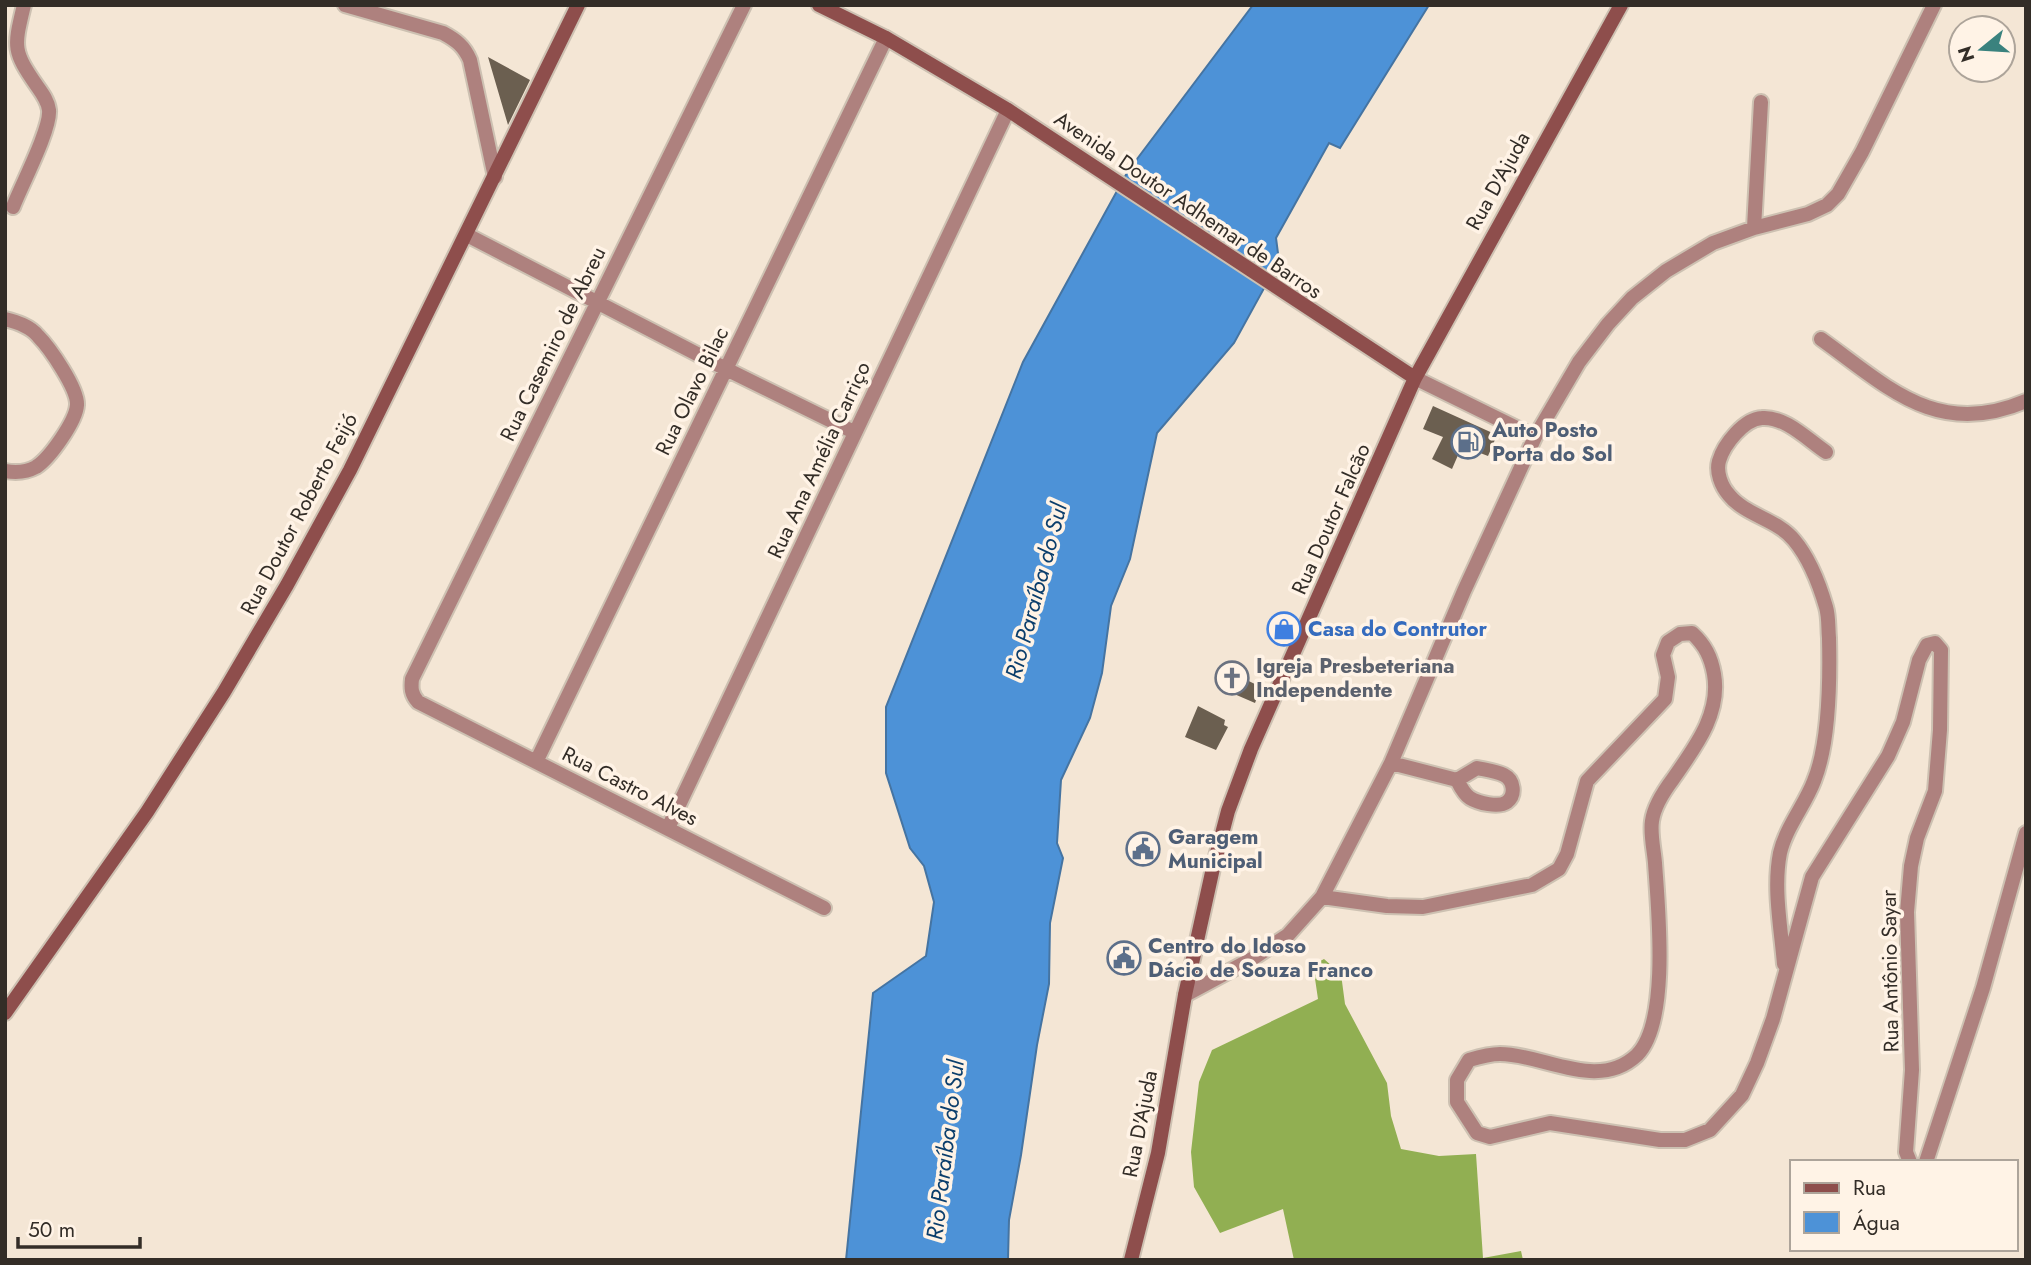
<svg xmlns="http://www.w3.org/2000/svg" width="2031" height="1265" font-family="Jost,sans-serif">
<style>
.forest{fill:#91af52}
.water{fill:#4d92d7;stroke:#4574a2;stroke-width:2}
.building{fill:#6b5f50}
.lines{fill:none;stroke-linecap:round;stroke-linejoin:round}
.minor-casing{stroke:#cdc1b2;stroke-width:18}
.secondary-casing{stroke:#cdc1b2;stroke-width:18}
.minor{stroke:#ae817e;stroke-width:14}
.secondary{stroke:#8e4e4c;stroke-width:14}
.labels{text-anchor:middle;stroke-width:7;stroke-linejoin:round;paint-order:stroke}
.street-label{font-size:21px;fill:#332d27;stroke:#fff3e6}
.service-label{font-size:21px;font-weight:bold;fill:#4e5e75;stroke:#fff3e6;text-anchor:start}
.shop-label{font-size:21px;font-weight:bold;fill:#366cbe;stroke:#fff3e6;text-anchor:start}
.worship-label{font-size:21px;font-weight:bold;fill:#5b616d;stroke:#fff3e6;text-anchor:start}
.water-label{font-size:23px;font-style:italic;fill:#0b3e6c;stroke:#fff3e6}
</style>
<rect width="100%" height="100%" fill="#f4e6d5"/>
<path class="forest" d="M1324 959 1341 974 1345 1004 1387 1083 1391 1116 1401 1149 1439 1156 1476 1154 1483 1258 1521 1251 1523 1260H1294L1283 1209 1220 1233 1194 1187 1191 1152 1199 1082 1212 1050 1318 999 1313 965Z"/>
<path class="water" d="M1253 5H1429L1340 148 1329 143 1276 238 1279 261 1234 343 1157 433 1130 559 1111 606 1102 673 1090 718 1061 780 1057 843 1063 858 1050 923 1049 984 1037 1045 1021 1155 1009 1220 1008 1260H846L873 993 926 956 934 902 924 866 910 848 886 773V707L1023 362 1128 171Z"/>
<path class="building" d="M488 57 530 80 508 125Z
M1433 406 1497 435 1488 456 1462 446 1452 469 1432 459 1443 437 1423 429Z
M1224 669 1261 687 1255 703 1218 687Z
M1198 706 1225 720 1224 725 1228 727 1216 750 1185 737Z"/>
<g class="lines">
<defs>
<path id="minor" d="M345 5 443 33C456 40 464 46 470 60L495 177
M744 5 412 679C411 688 411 694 418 702L824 908
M13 207C21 186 51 129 49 110 48 101 42 93 37 86 12 50 14 47 24 5
M1754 228 1761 102
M467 235 726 369 854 432
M5 319C17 322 30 326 38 336 50 348 78 389 77 405 76 421 50 458 36 467 27 472 16 473 5 471
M1821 339C1888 387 1937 439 2026 401
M1415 378 1535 437
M536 762 886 38
M1391 763 1457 780
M1477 768C1486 770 1496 771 1504 775 1514 780 1516 795 1507 802 1499 808 1478 803 1470 798 1465 795 1460 786 1457 780Z
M668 828 1008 110
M1322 897 1387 906 1423 907 1532 885 1559 869 1567 854 1587 781 1665 699 1668 677 1663 655 1668 642 1680 634 1692 633C1705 645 1711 657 1714 674 1721 714 1695 747 1673 779 1664 791 1654 806 1652 821 1650 834 1654 850 1655 863 1658 908 1670 1022 1637 1055 1598 1092 1544 1054 1500 1054 1489 1054 1479 1057 1469 1060L1457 1080V1102L1477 1133 1490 1137 1550 1123 1660 1140H1685L1710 1130 1742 1095 1757 1063 1773 1019 1812 877 1888 756 1903 722 1919 660 1927 645 1935 643 1941 650 1940 730 1935 791 1917 838 1911 866 1907 912 1912 1070 1906 1152 1910 1162
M1784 964C1781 928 1773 888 1780 853 1786 827 1805 805 1814 781 1829 744 1830 678 1829 638 1828 628 1829 617 1826 607 1819 583 1810 559 1794 540 1777 519 1746 516 1729 495 1721 486 1716 472 1719 461 1724 444 1744 419 1762 418 1785 416 1808 440 1826 452
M1185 995 1252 959 1288 935 1322 897 1391 763 1464 591 1535 437 1579 362 1608 324 1632 298 1666 271 1713 243 1754 228 1808 214 1827 205 1838 194 1862 152 1934 5
M1926 1162 1983 988 2026 833"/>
<path id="secondary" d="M819 5 886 38 1008 110 1415 378
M5 1013 147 812 224 692 287 585 350 470 578 5
M1131 1260 1158 1153 1185 995 1213 868 1228 811 1251 749 1415 378 1621 5"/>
</defs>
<use href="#minor" class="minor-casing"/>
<use href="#secondary" class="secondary-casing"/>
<use href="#minor" class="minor"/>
<use href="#secondary" class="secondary"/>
</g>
<defs>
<symbol id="fuel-ring" viewBox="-11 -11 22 22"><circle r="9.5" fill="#fff3e6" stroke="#5c6f8a" stroke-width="1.5"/><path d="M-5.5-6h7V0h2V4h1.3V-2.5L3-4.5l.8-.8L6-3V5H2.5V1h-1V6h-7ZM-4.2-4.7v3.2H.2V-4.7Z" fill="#5c6f8a"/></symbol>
<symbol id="shop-ring" viewBox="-11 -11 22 22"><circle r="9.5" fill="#fff3e6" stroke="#3f7fe0" stroke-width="1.5"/><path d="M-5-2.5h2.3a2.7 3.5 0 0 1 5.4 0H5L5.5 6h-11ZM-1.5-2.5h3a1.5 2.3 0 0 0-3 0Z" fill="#3f7fe0"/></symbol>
<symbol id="church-ring" viewBox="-11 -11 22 22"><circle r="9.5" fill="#fff3e6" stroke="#6b7280" stroke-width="1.5"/><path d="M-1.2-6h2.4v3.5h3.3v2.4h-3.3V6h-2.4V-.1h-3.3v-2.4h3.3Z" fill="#6b7280"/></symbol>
<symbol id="civic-ring" viewBox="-11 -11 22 22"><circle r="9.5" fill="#fff3e6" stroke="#5c6f8a" stroke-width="1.5"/><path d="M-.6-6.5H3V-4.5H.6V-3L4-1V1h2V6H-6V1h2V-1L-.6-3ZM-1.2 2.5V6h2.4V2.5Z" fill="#5c6f8a"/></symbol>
</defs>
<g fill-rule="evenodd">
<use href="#fuel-ring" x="1449" y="423" width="38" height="38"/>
<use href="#shop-ring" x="1265" y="610" width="38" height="38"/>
<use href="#church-ring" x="1213" y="659" width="38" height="38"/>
<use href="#civic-ring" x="1124" y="830" width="38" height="38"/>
<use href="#civic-ring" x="1105" y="939" width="38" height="38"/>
</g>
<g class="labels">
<g class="street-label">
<text transform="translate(1498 181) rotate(-61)" y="7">Rua D'Ajuda</text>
<text transform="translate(1188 205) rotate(34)" y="7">Avenida Doutor Adhemar de Barros</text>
<text transform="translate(553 344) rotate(-64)" y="7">Rua Casemiro de Abreu</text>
<text transform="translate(692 391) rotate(-64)" y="7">Rua Olavo Bilac</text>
<text transform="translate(819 460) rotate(-65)" y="7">Rua Ana Amélia Carriço</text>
<text transform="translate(299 514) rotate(-62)" y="7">Rua Doutor Roberto Feijó</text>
<text transform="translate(1331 519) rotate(-66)" y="7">Rua Doutor Falcão</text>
<text transform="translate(630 786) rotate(27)" y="7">Rua Castro Alves</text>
<text transform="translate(1890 971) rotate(-91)" y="7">Rua Antônio Sayar</text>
<text transform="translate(1140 1124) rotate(-79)" y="7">Rua D'Ajuda</text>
</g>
<g class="service-label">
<text x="1492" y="437">Auto Posto<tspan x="1492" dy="24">Porta do Sol</tspan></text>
<text x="1168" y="844">Garagem<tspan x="1168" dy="24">Municipal</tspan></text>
<text x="1148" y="953">Centro do Idoso<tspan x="1148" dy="24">Dácio de Souza Franco</tspan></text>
</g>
<g class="shop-label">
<text x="1308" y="636">Casa do Contrutor</text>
</g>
<g class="worship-label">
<text x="1256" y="673">Igreja Presbeteriana<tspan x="1256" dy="24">Independente</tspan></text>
</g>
<g class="water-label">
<text transform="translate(1036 591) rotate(-75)" y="8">Rio Paraíba do Sul</text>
<text transform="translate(945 1150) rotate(-83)" y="8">Rio Paraíba do Sul</text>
</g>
</g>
<rect width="2031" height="1265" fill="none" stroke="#332d27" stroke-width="14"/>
<rect x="1790" y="1160" width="228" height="91" fill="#fff3e6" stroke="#ada49a" stroke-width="2"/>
<rect x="1804" y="1183" width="35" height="10" fill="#8e4e4c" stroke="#ada49a" stroke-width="2"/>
<text x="1853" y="1195" font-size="21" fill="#332d27">Rua</text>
<rect x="1804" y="1212" width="35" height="21" fill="#4d92d7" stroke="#ada49a" stroke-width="2"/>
<text x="1853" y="1230" font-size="21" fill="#332d27">Água</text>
<g transform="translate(1982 49) rotate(252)"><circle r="33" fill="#fff3e6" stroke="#ada49a" stroke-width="2"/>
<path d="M0-5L12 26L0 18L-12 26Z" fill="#3a827e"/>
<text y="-10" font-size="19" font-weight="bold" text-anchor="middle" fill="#332d27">N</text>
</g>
<path d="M18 1237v10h122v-10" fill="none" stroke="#332d27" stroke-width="3.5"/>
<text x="28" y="1237" font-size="21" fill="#332d27" stroke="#fff3e6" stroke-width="5" paint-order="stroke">50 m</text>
</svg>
